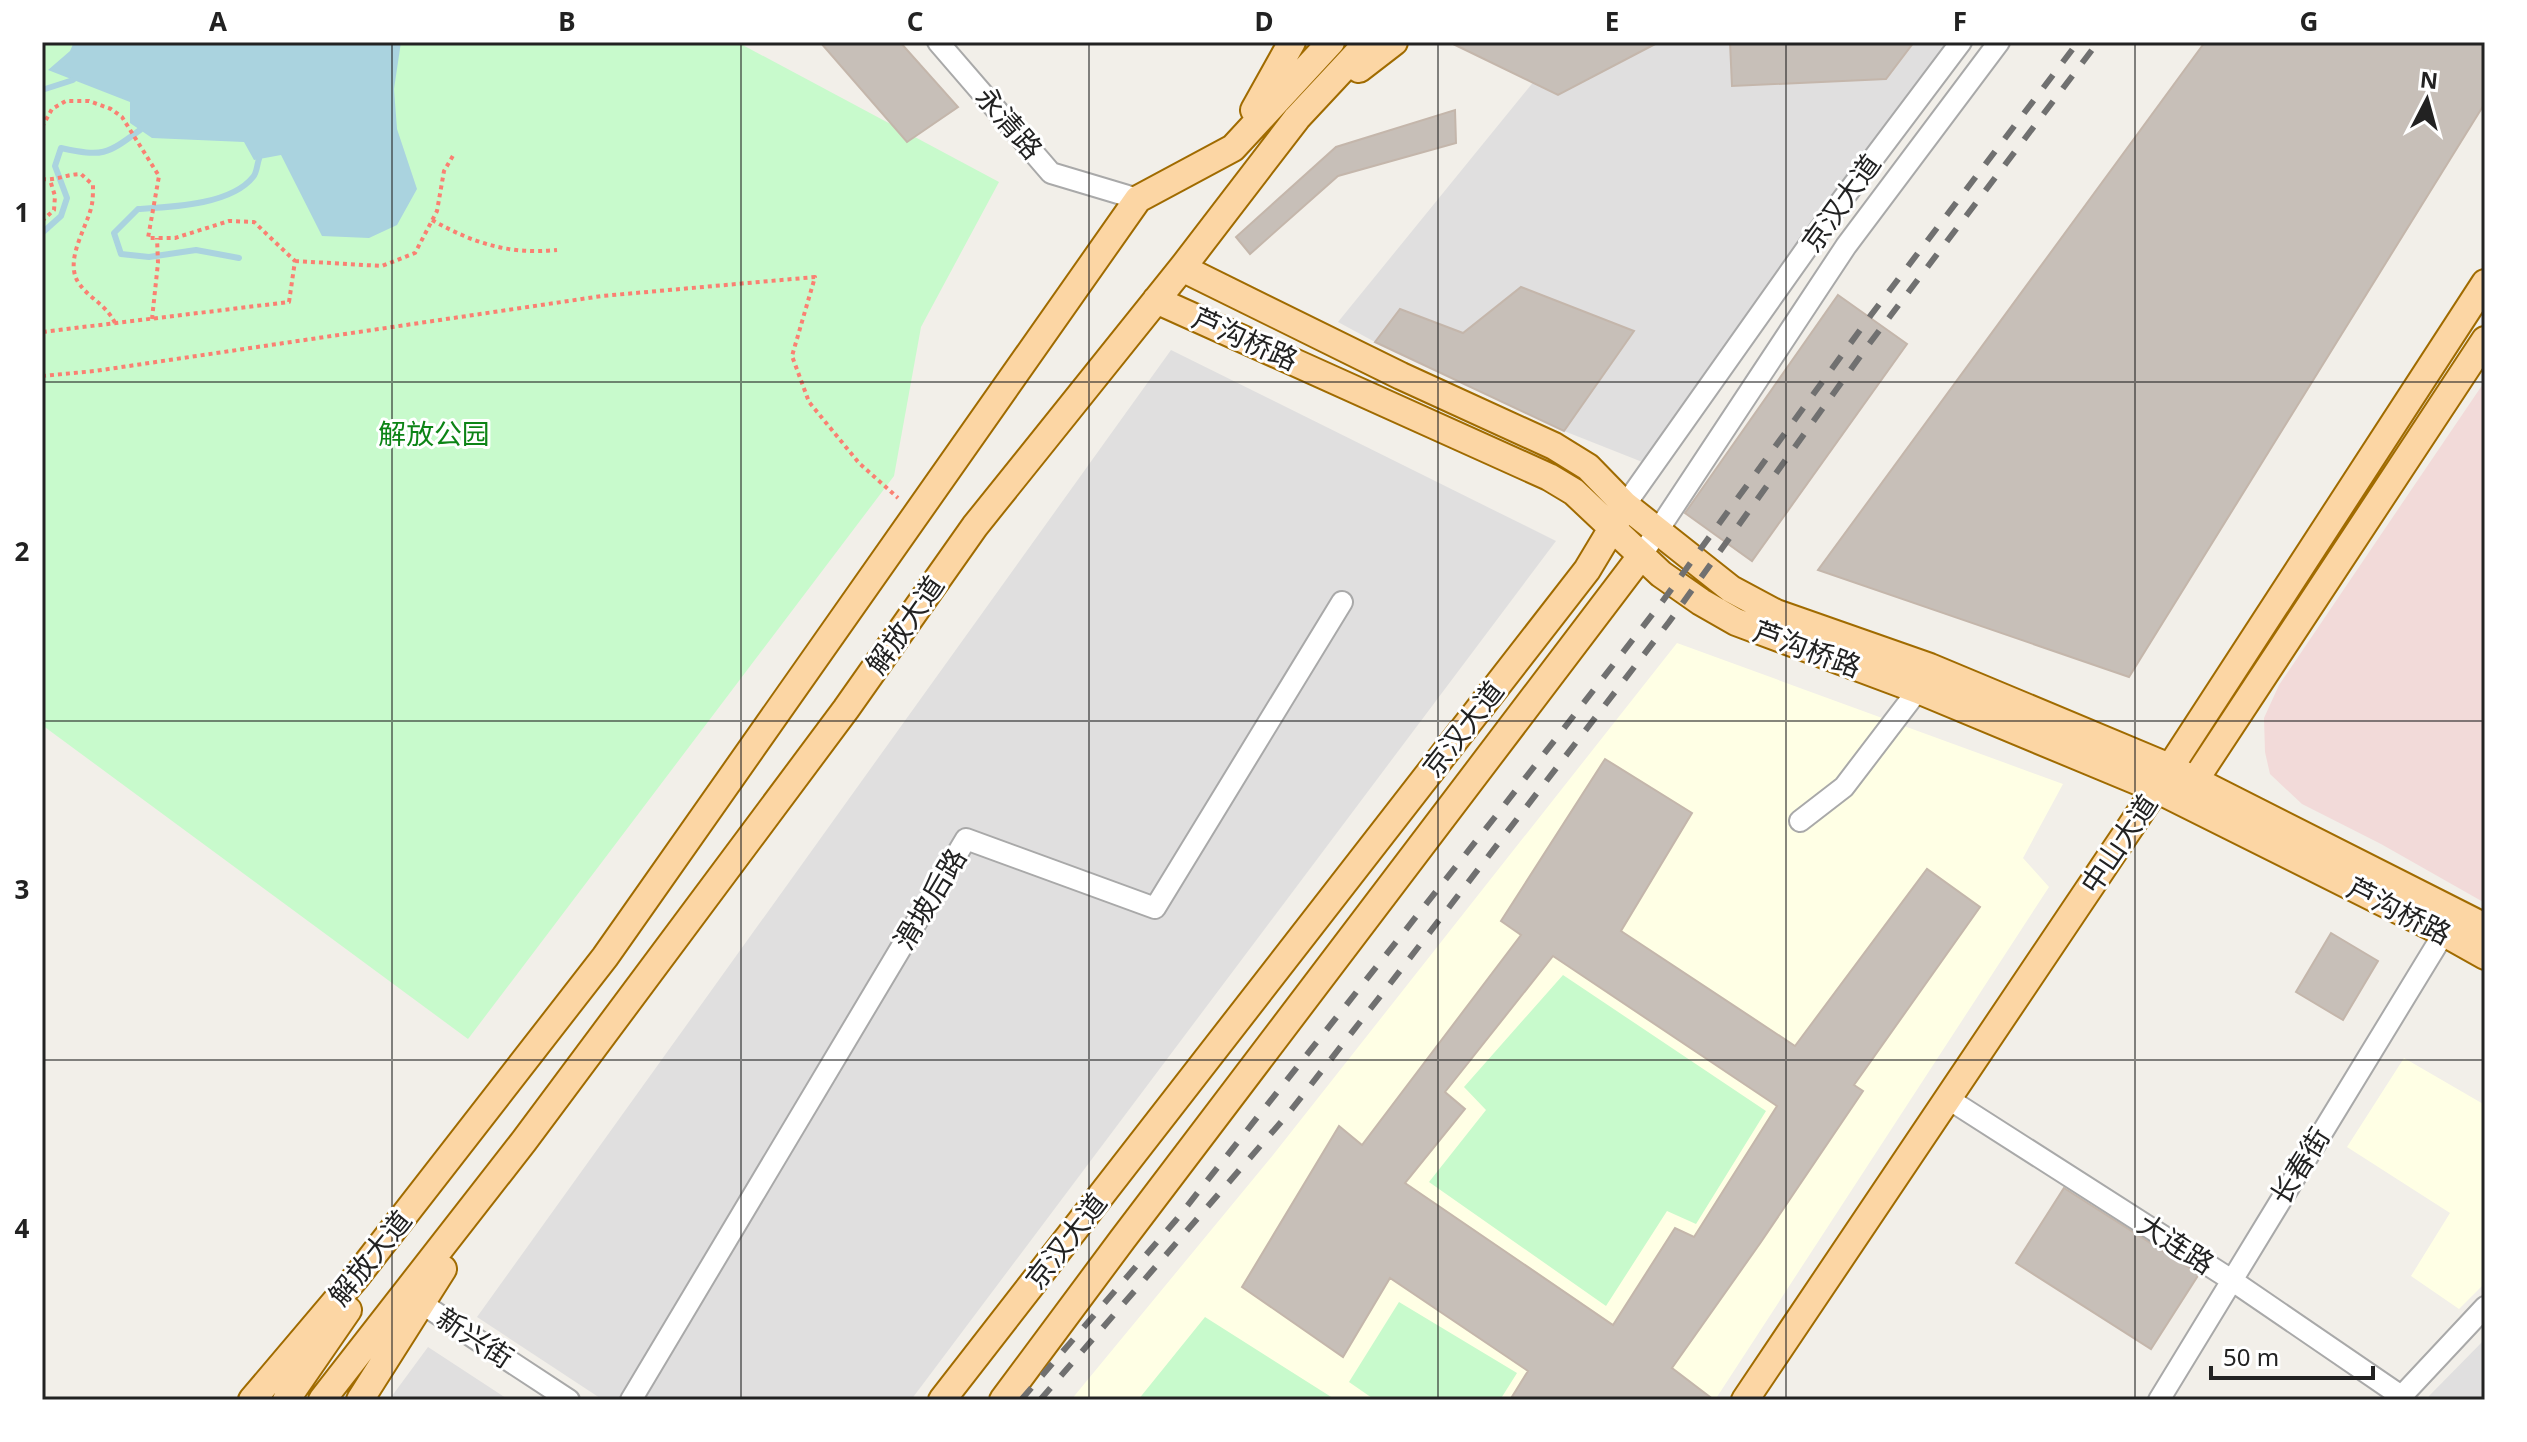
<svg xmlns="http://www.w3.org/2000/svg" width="2527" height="1442" font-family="'Noto Sans','Noto Sans SC',sans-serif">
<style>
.residential{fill:#e0dfdf}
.commercial{fill:#f2dad9}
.education{fill:#ffffe5}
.park{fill:#c8facc}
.water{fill:#aad3df}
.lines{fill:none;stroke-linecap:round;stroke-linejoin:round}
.stream{stroke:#aad3df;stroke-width:6}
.building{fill:#c7bfb8;stroke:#c4b6ab;stroke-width:2;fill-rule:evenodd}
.minor-casing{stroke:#a9a9a9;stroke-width:24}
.major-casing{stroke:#a06b00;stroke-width:30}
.path{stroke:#fa8072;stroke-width:4;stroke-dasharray:4 4;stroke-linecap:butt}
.minor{stroke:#fff;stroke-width:20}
.major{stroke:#fcd6a4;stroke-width:26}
.rail{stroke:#707070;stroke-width:6;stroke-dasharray:16 16;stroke-linecap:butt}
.grid{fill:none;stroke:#222;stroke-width:2;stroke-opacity:0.55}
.labels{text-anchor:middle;stroke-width:6;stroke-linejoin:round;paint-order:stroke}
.street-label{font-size:28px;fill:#222;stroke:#fff}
.park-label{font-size:28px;fill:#0c8416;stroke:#fff}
.neatline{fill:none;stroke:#222;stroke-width:3}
.grid-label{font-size:26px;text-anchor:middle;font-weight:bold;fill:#222}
</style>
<rect width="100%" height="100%" fill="#f2efe9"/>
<path class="residential" d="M1566 42H1969L1660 469 1564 431 1375 342 1338 322Z
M1171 350 1556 541 911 1400H603L477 1317Z
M2485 1339V1400H2427L2429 1396Z
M428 1347 509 1400H389Z"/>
<path class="commercial" d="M2485 381V903L2381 844 2302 804 2270 774 2265 752 2264 718 2279 685Z"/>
<path class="education" d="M1677 643 2063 784 2023 858 2049 887 1715 1400H1071L1273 1155Z
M2404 1058 2485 1105V1283L2459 1309 2411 1276 2450 1213 2347 1147Z"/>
<path class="park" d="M42 42H737L999 182 921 327 894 476 468 1039 42 725Z
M1563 975 1766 1111 1696 1224 1667 1211 1606 1306 1429 1182 1486 1110 1464 1087Z
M1399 1302 1517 1373 1500 1400H1375L1349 1382Z
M1205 1317 1336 1400H1138Z"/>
<path class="water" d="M74 42H401L394 89 397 129 417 189 397 225 369 238 322 236 281 155 254 160 244 142 152 138 130 123V102L48 70 70 51Z"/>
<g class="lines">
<path class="stream" d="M42 90 73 80
M42 233 61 216 67 198 55 166 61 148C103 157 106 155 140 130
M239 258 196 250 149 257 121 254 114 233 138 209C171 207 231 205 253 177 257 173 257 164 259 159"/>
</g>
<path class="building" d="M820 42H900L958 107 907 142Z
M1449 42H1659L1558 95Z
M1730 42H1914L1886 79 1732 86Z
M2205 42H2485V103L2129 677 1818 570Z
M1455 110 1456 143 1338 176 1250 254 1236 237 1336 147Z
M1521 287 1634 331 1564 431 1375 342 1400 309 1463 333Z
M1838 295 1907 344 1752 561 1685 513Z
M1605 759 1692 813 1621 931 1795 1046 1927 869 1980 907 1854 1085 1863 1091 1761 1242 1672 1368 1714 1400H1510L1528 1371 1390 1278 1343 1357 1242 1287 1339 1126 1362 1145 1521 935 1501 921ZM1553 956 1777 1106 1694 1237 1675 1228 1613 1325 1405 1183 1465 1109 1445 1092Z
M2331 933 2378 961 2343 1020 2296 992Z
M2064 1188 2199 1274 2151 1349 2016 1263Z"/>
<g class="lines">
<defs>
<path id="minor" d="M938 42 1051 173 1138 199
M1625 505 1821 228 1961 42
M1641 556 1846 246 1999 42
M1800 821 1844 787 1918 690
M1947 1098 2230 1279 2401 1396
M421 1303 569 1400
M631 1400 966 839 1155 908 1342 602
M2159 1400 2444 933
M2398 1400 2485 1307"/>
<path id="major" d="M1359 69 1394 42
M1254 110 1292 42
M1182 268 1401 376 1554 446 1588 467 1625 505 1731 589 1776 613 1930 667 2167 766 2485 927
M1156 300 1549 477 1574 492 1661 574 1701 602 1736 622 1918 690 2156 789 2444 933 2485 956
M2184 789 2195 780 2485 340
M252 1400 357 1276 605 957 1138 199 1233 148 1331 42
M286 1400 348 1310
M322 1400 524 1141 846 709 975 526 1182 268 1297 118 1368 42
M360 1400 443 1269
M942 1400 1587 570 1620 515
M1003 1400 1122 1240 1641 556
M1745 1400 2156 789 2485 283"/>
</defs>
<use href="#minor" class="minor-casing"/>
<use href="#major" class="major-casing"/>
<path class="path" d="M42 127 52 109 66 101H89L111 109 122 117 159 176 148 238H175L229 221 254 222 295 261 289 302 42 332
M42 179C55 181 67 174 81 174L93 185C93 191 93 198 92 204 88 226 64 259 78 282 89 299 105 303 115 323
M432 220C473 243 509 255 557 250
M42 221 54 210 55 196 50 180
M295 261 382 266 415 253 437 211 444 171 454 154
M152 319 158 263 157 238
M42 376 95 371 602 296 815 277 792 356 809 402 859 463 898 498"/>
<use href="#minor" class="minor"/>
<use href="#major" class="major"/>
<path class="rail" d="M1021 1400 1176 1220 1495 817 1662 602 1871 315 2078 42
M1040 1400 1288 1114 1389 985 1669 622 1869 344 2098 42"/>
</g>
<path class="grid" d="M392 42V1400M741 42V1400M1089 42V1400M1438 42V1400M1786 42V1400M2135 42V1400M42 382H2485M42 721H2485M42 1060H2485"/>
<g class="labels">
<g class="street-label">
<text transform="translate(1009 123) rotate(49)" y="10">永清路</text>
<text transform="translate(1841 203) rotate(-54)" y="10">京汉大道</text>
<text transform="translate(1245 339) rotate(24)" y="10">芦沟桥路</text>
<text transform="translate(905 625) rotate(-55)" y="10">解放大道</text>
<text transform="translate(1807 649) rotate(20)" y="10">芦沟桥路</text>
<text transform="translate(1463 729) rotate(-52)" y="10">京汉大道</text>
<text transform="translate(2119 844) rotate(-56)" y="10">中山大道</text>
<text transform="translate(930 899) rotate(-59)" y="10">滑坡后路</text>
<text transform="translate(2399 911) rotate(27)" y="10">芦沟桥路</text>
<text transform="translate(2300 1166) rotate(-58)" y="10">长春街</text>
<text transform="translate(1066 1241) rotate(-52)" y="10">京汉大道</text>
<text transform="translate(2176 1244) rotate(33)" y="10">大连路</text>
<text transform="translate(370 1258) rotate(-51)" y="10">解放大道</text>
<text transform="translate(475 1338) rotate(33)" y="10">新兴街</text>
</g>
<g class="park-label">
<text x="434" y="444">解放公园</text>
</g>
</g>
<rect width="2527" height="1442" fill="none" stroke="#ffffff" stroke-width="88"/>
<g transform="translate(2427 100) rotate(6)" stroke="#ffffff" stroke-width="6" paint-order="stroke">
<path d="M0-6L14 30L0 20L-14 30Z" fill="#222222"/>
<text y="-12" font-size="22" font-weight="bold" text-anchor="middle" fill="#222222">N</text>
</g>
<path d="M2211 1366v12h162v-12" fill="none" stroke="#222222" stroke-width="4"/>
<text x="2223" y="1366" font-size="24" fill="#222222" stroke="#ffffff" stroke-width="6" paint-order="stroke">50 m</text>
<rect x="44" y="44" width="2439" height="1354" class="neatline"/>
<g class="grid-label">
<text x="218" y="31">A</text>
<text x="567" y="31">B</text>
<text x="915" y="31">C</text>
<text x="1264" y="31">D</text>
<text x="1612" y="31">E</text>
<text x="1960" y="31">F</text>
<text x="2309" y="31">G</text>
<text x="22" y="222">1</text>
<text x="22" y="561">2</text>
<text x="22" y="899">3</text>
<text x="22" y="1238">4</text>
</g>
</svg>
